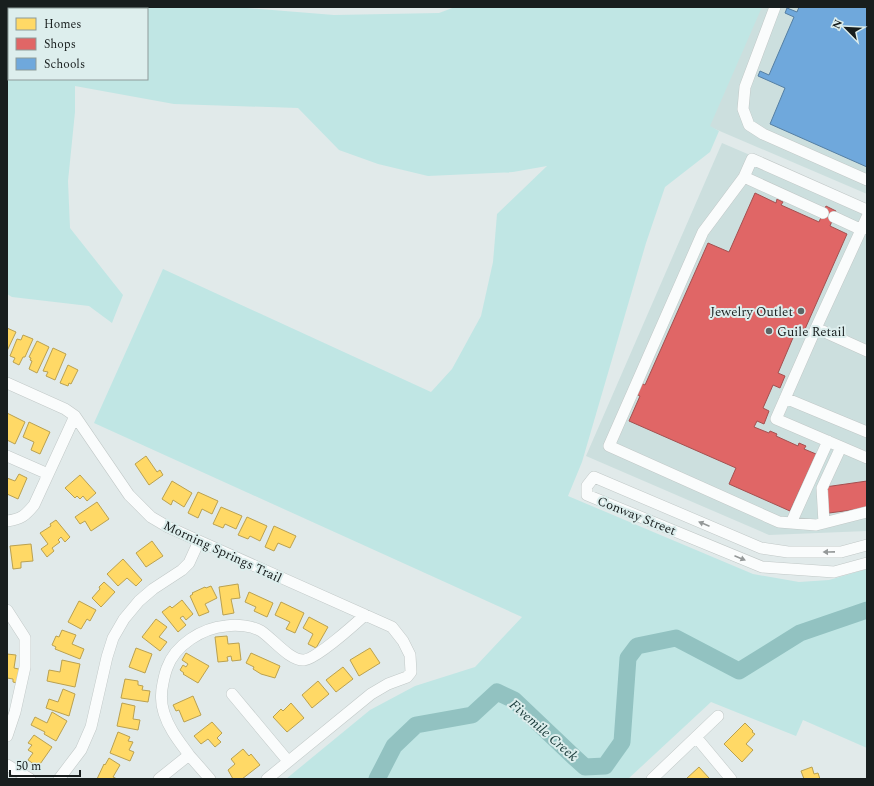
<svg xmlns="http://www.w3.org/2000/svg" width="874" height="786" font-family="Spectral,serif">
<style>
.built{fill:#ccdfde}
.green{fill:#c0e6e4;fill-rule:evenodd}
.homes{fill:#ffd966;stroke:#baa150}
.shops{fill:#e06666;stroke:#a45050}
.schools{fill:#6fa8dc;stroke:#557fa3}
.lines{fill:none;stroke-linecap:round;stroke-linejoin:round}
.river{stroke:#92c2c1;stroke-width:17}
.minor-casing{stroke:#c1c8c7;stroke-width:12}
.minor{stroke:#fafcfc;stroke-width:11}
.oneway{fill:#949898}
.poi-dot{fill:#5e6565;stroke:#ddeeed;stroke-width:1.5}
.labels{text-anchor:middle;stroke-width:4;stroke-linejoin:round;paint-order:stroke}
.poi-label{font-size:13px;fill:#181e1e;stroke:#ddeeed;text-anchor:end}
.street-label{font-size:13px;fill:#181e1e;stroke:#ddeeed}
.water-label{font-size:14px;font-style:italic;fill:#183938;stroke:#ddeeed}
</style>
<rect width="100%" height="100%" fill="#e1eaea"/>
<path class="built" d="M756 7H867V194L708 126Z
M722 143 867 205V531L769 535 586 456Z"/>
<path class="green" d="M7 7H234L334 15 439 13 455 7H762L710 126 719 131 710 152 665 187 646 243 582 462 568 496 753 574 799 582 829 580 867 569V748L803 720 796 736 711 702 628 779H286L370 710 415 686 475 667 522 617 94 423 163 269 431 392 452 369 481 316 493 262 497 214 547 166 513 172 428 176 378 164 339 150 298 108 174 104 75 86V112L68 181 70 228 123 295 112 323 89 306 12 297 7 294ZM9 9H147V79H9Z"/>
<path class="homes" d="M7 328 16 332 7 351Z
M23 335 33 339 25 357H23L19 365 13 362 15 358 10 356 17 339 21 340Z
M37 341 49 347 37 373 29 369 32 361 30 360 31 358 29 357Z
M53 348 66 354 55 380 46 376 48 372 43 371Z
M68 365 78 370 71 384 69 383 68 386 60 383Z
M7 413 25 422 15 444 7 440Z
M29 422 50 432 40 454 31 450 34 442 23 437Z
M146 456 157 472 160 470 163 475 149 485 135 464Z
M19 474 27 478 18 499 7 494V478L15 481Z
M80 475 96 493 87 501 83 496 80 499 77 496 75 498 65 488Z
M172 481 192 493 184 507 173 500 171 505 162 499Z
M198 492 218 501 212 514 202 509 198 518 188 513Z
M97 502 109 519 91 531 85 521 80 524 75 517Z
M221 507 242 516 236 529 225 524 223 528 213 524Z
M247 517 267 526 260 541 250 536 248 539 238 535Z
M56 520 70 537 65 542 61 537 58 540 60 542 52 548 54 551 47 557 41 549 48 544 40 533 51 526 50 524Z
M274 526 296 536 290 548 278 543 274 551 265 547Z
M152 541 163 556 146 567 136 553Z
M31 544 33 561 21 562V568L13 569 10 546Z
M123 559 142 580 136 586 127 578 118 586 107 574Z
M104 582 115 592 101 607 92 598 100 589 99 587Z
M238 584 240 598 231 599 234 613 223 615 219 587Z
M211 586 217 598 205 604 209 612 199 616 190 596 193 594 192 593 205 587 206 588Z
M249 592 273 603 267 617 254 611 256 607 245 602Z
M182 600 193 614 186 620 183 616 180 618 186 625 178 632 162 612 170 606 172 608Z
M79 601 96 610 90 621 87 619 81 629 68 622Z
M281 602 304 613 295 633 286 629 290 622 275 615Z
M309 617 328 627 316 648 308 644 313 634 303 628Z
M156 619 167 627 159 637 167 642 160 651 142 637Z
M62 630 76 635 72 644 84 649 80 659 55 649 56 647 52 645 56 636 59 637Z
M227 636 228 644 239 643 241 660 232 661 231 656 227 657 228 661 218 662 215 637Z
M136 648 152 654 145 673 129 667Z
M370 648 380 663 359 676 350 660Z
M186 653 209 666 198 683 183 674 184 673 180 670 183 665 186 667 188 664 182 660Z
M251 653 280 666 275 678 261 674 253 669 254 667 246 663Z
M7 654 16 655 14 668 23 670 21 684 13 682V679L7 678Z
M62 660 80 664 75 687 47 681 49 670 60 672Z
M343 667 353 679 336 692 326 680Z
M125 679 138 681V685L143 686 142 690 150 691 148 702 121 698Z
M318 681 329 694 312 708 302 695Z
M63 689 75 694 69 716 46 708 49 699 58 702Z
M193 696 201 715 184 722 179 710 176 711 173 705Z
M122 703 135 706 133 719 140 720 138 730 117 726Z
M291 703 304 718 287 732 273 717 281 709 283 711Z
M52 712 67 721 56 741 44 734 45 732 31 725 35 717 47 723Z
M212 722 222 733 217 738 221 742 215 747 208 739 201 744 194 736Z
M745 723 753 731 752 732 755 734 746 744 753 750 742 762 724 744Z
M118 732 130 737 128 741 133 742 129 750 134 752 130 761 110 753Z
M34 735 52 747 38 767 28 760 33 753 28 750 32 745 28 743Z
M243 749 249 756 251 754 260 765 242 779H233L228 770 235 764 231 759Z
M109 758 120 765 113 777 117 779H97L104 764 105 765Z
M699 767 709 778 708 779H686Z
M812 767 814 774 818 773 820 779H804L801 771Z"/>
<path class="shops" d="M755 193 776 203 777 199 783 202 781 205 819 222 826 206 836 211 830 226 847 234 805 329 798 326 778 373 785 376 780 388 773 385 763 408 769 411 764 424 757 421 754 427 769 433 770 431 777 434 776 436 798 446 799 443 806 446 804 449 816 454 790 511 729 484 736 468 629 421 640 396 636 394 641 383 645 385 708 243 729 252Z
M867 481V508L829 513 825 487Z"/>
<path class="schools" d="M799 7H867V167L770 124 785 88 758 76 760 71 769 75 794 17 785 13 787 8 797 12Z"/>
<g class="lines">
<path class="river" d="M377 779 394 746 416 725 472 715 497 692 514 700 574 757 585 767 605 766 622 742 628 658 637 646 676 638 739 671 800 633 867 610"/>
<defs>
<path id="minor" d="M775 7 745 87 743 109 749 125 763 134 867 180
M744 177 823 213
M867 210 752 159 744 177 703 232 609 446 779 522 816 525 867 512
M834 217 862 230
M867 217 816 328 776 419 867 458
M816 328 867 351
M7 383 65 409 75 416 129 495 151 517 168 527 199 541 392 627 403 641 410 655 411 672 407 677 388 684 371 694 267 779
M785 398 867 432
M7 456 48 474
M7 521C21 519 25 516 34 505L75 416
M791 523 828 441
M824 523 822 488 841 447
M867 545 841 552H788L761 548 594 477 587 486V495L762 567 834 572 867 563
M7 610 25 638V667L15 712 7 736
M232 694 288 761
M696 737 731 779
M189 755C179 741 169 729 164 713 161 704 161 692 163 683 164 678 165 673 167 668 175 645 202 628 226 626 237 624 252 626 261 631 273 639 290 661 304 660 316 659 354 625 365 615
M7 765 30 779
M59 779 81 750 91 727 107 657 113 638 124 619 139 601 153 589 182 570 189 563 199 541
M159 779 189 755 210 779
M652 779 718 716"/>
</defs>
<use href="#minor" class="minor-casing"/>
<use href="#minor" class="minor"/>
</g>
<defs><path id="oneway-solid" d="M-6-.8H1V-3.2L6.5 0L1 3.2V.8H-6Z"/></defs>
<g class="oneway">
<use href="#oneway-solid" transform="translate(704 524) rotate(-157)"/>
<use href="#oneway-solid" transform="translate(829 552) rotate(179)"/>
<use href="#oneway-solid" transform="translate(740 558) rotate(23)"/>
</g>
<g class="poi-dot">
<circle cx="801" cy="311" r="4"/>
<circle cx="769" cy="331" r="4"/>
</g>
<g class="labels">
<g class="poi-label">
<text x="793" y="316">Jewelry Outlet</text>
<text x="777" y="336" text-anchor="start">Guile Retail</text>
</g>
<g class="street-label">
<text transform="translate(637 515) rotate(22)" y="5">Conway Street</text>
<text transform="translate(223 551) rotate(25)" y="5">Morning Springs Trail</text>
</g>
<g class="water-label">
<text transform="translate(544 730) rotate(41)" y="5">Fivemile Creek</text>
</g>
</g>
<rect width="874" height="786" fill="none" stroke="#181e1e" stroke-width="16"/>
<rect x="8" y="8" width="140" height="72" fill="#ddeeed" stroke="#8e9b9a"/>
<rect x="16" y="18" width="20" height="12" fill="#ffd966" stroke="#8e9b9a"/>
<text x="44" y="28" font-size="12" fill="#181e1e">Homes</text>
<rect x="16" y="38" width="20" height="12" fill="#e06666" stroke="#8e9b9a"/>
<text x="44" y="48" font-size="12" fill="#181e1e">Shops</text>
<rect x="16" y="58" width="20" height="12" fill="#6fa8dc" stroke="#8e9b9a"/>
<text x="44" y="68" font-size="12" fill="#181e1e">Schools</text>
<g transform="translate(846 28) rotate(294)" stroke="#ddeeed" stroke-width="3" paint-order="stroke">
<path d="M0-3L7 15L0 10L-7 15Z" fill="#181e1e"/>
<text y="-6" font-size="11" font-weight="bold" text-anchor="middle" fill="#181e1e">N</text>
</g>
<path d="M10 770v6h70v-6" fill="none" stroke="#181e1e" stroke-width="2"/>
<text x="16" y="770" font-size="12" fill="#181e1e" stroke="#ddeeed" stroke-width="3" paint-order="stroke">50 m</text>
</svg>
